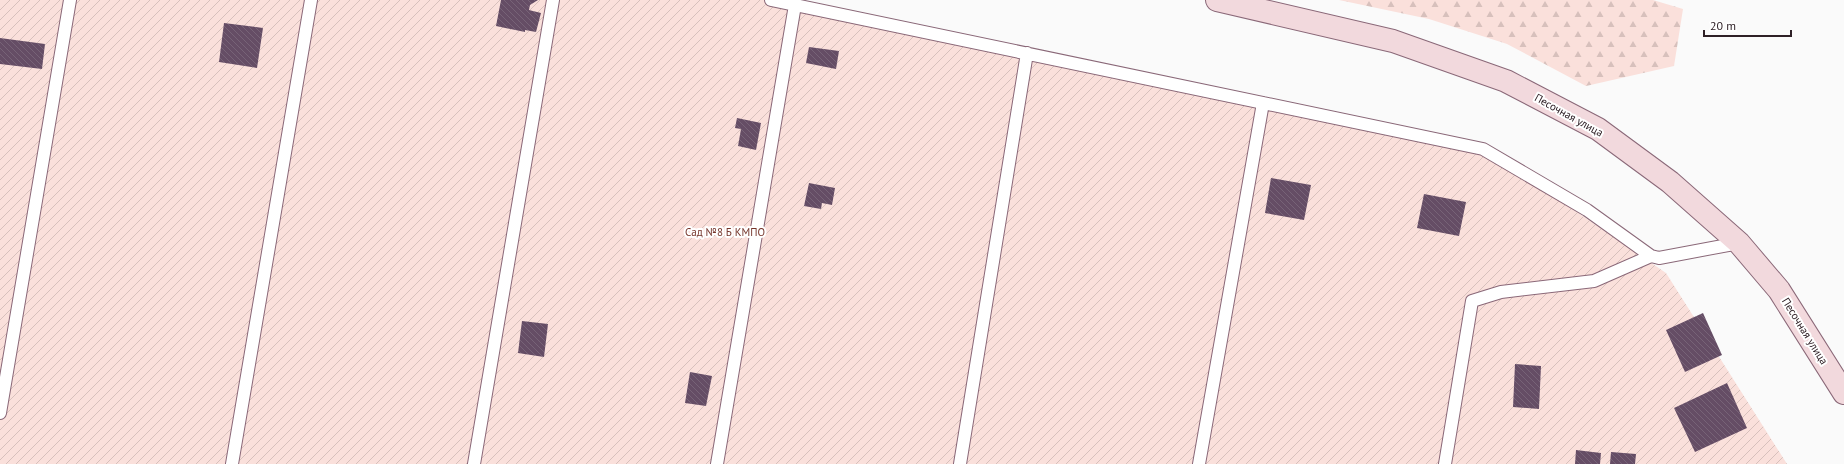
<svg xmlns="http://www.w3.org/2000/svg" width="1844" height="464" font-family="'PT Sans',sans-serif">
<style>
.forest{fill:url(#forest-firs)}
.garden{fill:url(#garden-furrows)}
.building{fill:url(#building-back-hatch)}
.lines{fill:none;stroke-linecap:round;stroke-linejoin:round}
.service-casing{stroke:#8a6878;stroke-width:14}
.secondary-casing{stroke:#8a6878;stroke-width:24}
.service{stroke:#fff;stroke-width:12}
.secondary{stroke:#f2d9dd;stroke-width:22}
.labels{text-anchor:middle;stroke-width:4;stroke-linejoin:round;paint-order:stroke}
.street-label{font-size:11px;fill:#2e2026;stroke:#fff}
.park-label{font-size:11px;fill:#75352b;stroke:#fff}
</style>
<defs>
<pattern id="forest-firs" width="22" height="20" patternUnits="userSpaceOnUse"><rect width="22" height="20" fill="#fae0db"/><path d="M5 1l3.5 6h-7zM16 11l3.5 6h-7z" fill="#d7c0bc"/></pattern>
<pattern id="garden-furrows" width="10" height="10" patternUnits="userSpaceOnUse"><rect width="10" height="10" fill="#fae0db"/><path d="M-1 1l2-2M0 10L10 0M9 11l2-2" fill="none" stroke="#d7c0bc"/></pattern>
<pattern id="building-back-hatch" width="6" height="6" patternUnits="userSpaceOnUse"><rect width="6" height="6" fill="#654d65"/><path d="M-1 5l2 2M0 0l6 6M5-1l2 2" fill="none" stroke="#776377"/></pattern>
</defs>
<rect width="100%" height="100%" fill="#fafafa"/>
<path class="forest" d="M1339 0H1653L1683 9 1674 66 1586 86 1507 44 1429 19Z"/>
<path class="garden" d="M0 0H787L1482 147 1666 273 1787 464H0Z"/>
<path class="building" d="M501 0H538L530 5 529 10 541 13 536 32 525 30V32L496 26Z
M224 23 263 28 257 68 219 62Z
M0 38 45 44 42 69 0 64Z
M809 47 839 51 836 69 806 63Z
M737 118 761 123 756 150 738 146 741 129 735 128Z
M1271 178 1311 185 1304 220 1265 213Z
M809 183 835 188 832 205 822 203 821 209 804 206Z
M1424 194 1466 202 1459 236 1417 228Z
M1703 313 1722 355 1685 372 1666 330Z
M522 321 548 324 544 357 518 353Z
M1515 364 1541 366 1539 409 1513 407Z
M690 372 712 376 706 406 685 403Z
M1727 383 1747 428 1695 452 1674 408Z
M1576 450 1601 453 1600 464H1575Z
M1611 452 1636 454 1635 464H1610Z"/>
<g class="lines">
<defs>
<path id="service" d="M771 0 1483 149 1587 210 1651 256 1659 258 1739 243
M0 413 70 0
M232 464 311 0
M474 464 553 0
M717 464 795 5
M960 464 1027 53
M1199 464 1263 103
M1445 464 1472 301 1501 292 1594 281 1651 256"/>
<path id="secondary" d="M1217 0 1393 41 1506 81 1598 129 1670 182 1739 243 1779 290 1844 393"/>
</defs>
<use href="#service" class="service-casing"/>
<use href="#secondary" class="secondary-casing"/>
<use href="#service" class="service"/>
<use href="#secondary" class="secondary"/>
</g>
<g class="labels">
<g class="street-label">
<text transform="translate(1569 115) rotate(29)" y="4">Песочная улица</text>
<text transform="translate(1805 331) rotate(58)" y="4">Песочная улица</text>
</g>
<g class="park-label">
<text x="725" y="236">Сад №8 Б КМПО</text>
</g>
</g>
<path d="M1704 30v6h87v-6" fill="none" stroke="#2e2026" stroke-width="2"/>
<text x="1710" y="30" font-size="12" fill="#2e2026" stroke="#ffffff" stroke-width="3" paint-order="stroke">20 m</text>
</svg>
